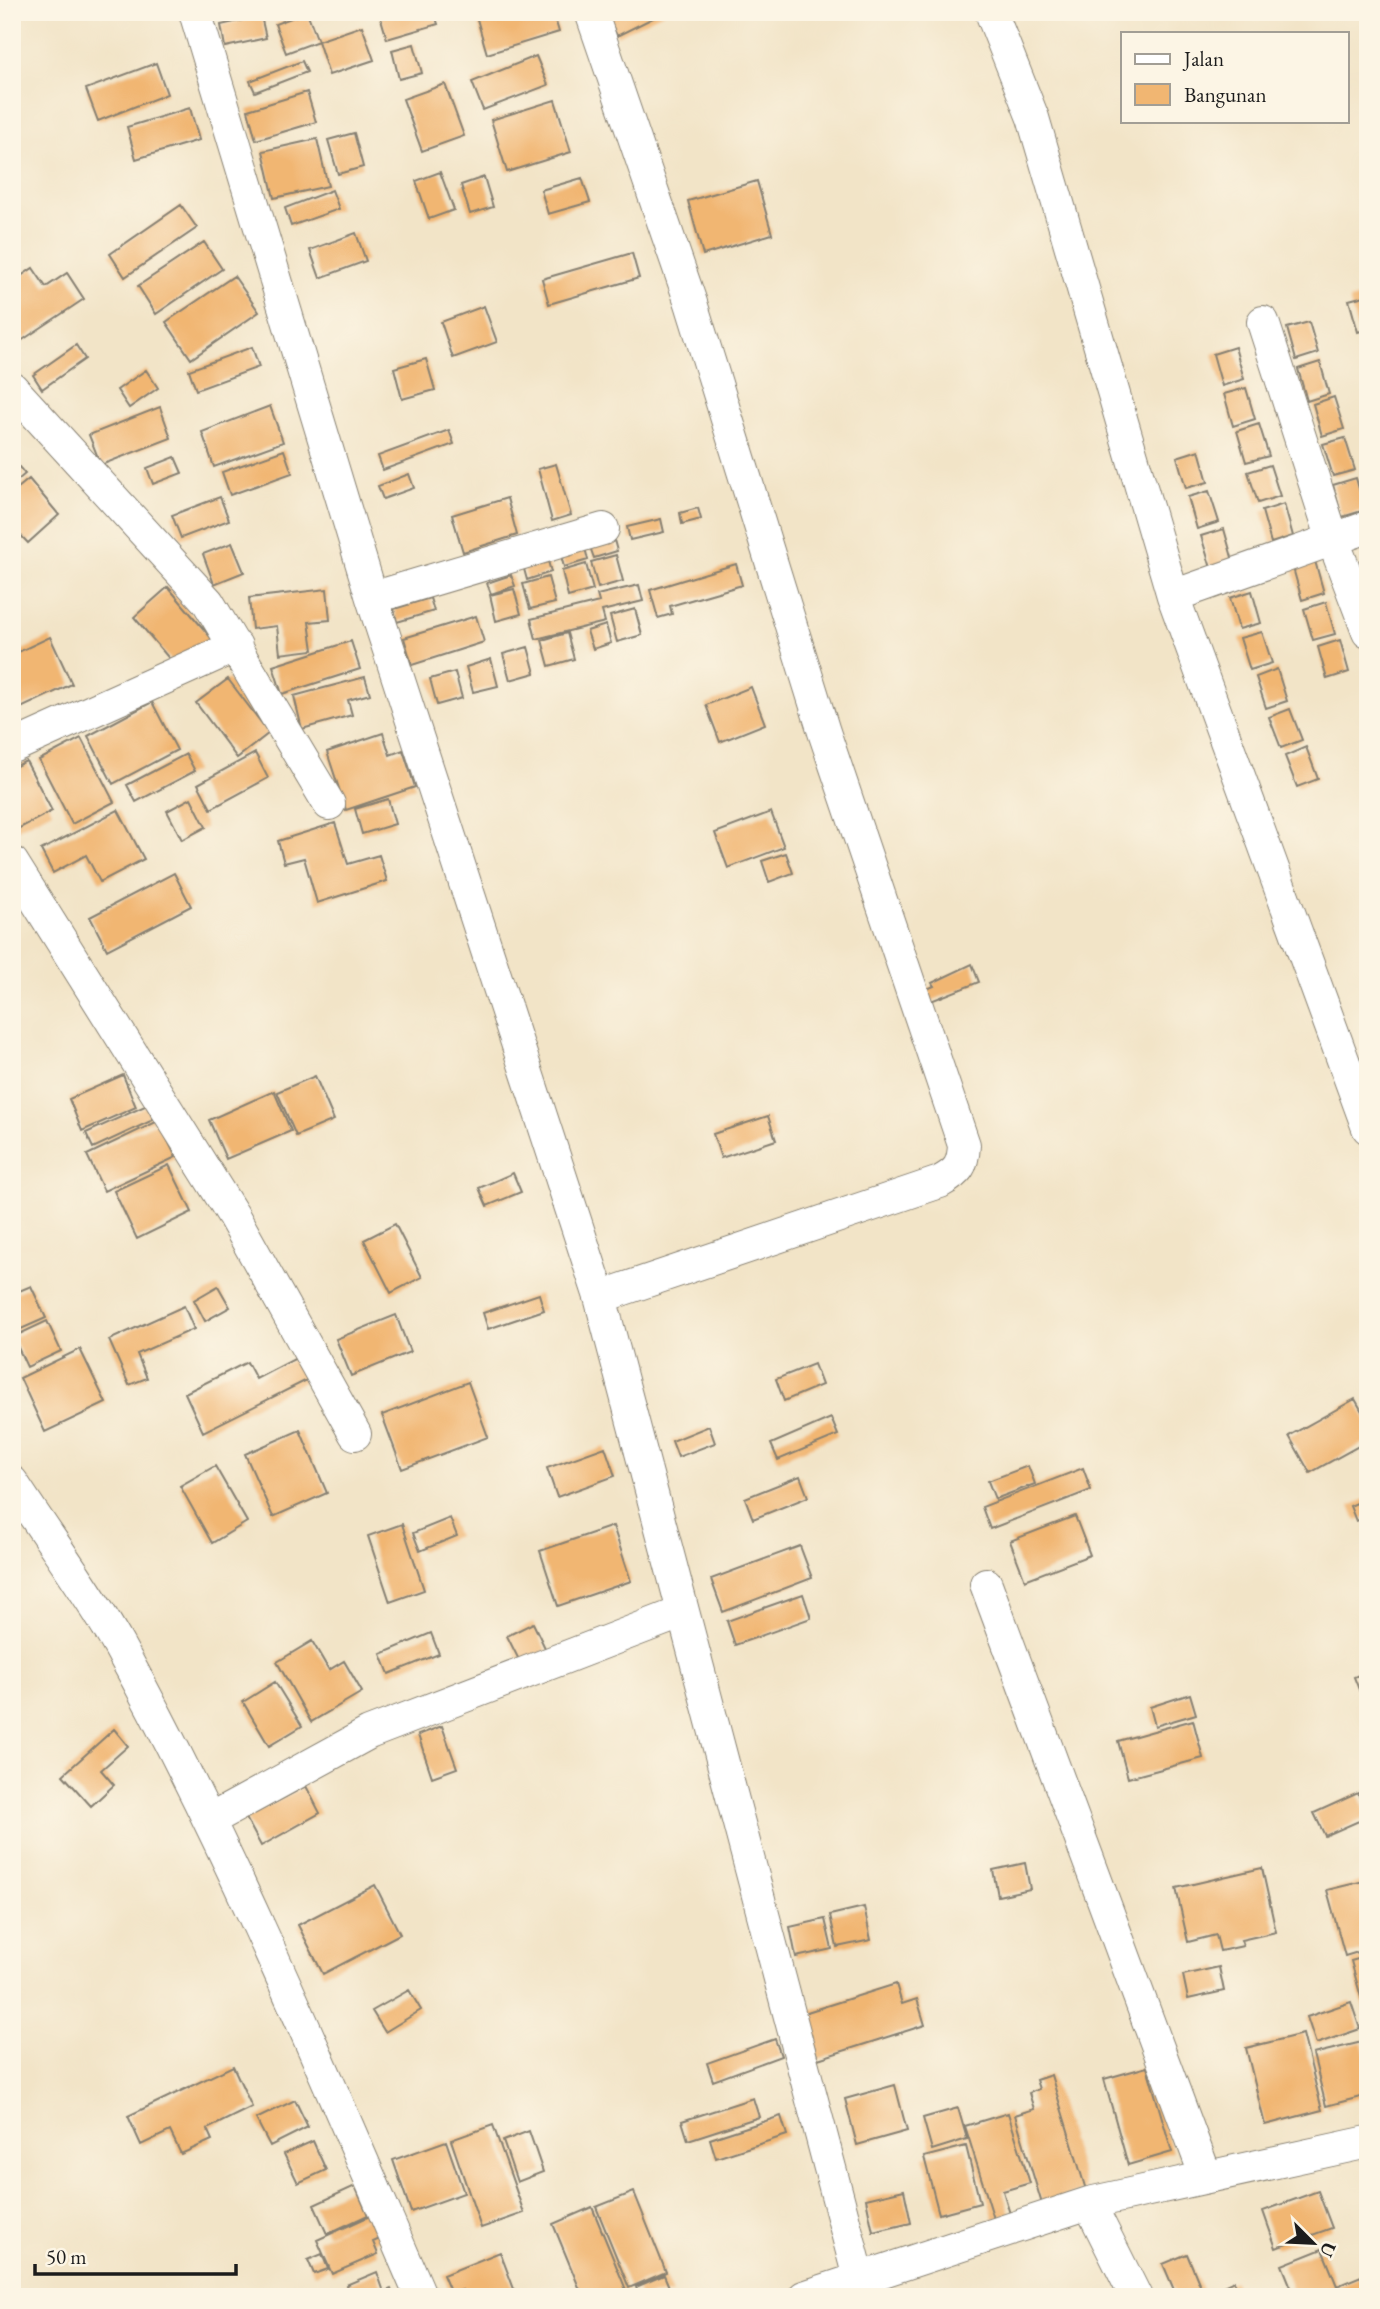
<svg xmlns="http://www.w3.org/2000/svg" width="1380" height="2309" font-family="'EB Garamond',serif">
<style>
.building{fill:#f1b672}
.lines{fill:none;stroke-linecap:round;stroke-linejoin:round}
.street-casing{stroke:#878072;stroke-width:34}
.street{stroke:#fff;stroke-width:32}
</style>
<rect width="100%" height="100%" fill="#fcf5e5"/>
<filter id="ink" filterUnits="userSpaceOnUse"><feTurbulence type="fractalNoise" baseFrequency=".0143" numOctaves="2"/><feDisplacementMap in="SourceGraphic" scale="14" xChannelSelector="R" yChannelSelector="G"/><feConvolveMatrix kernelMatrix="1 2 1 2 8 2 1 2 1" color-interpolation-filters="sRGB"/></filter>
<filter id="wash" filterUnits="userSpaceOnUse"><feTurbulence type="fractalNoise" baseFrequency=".00686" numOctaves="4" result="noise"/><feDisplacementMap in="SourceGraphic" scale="28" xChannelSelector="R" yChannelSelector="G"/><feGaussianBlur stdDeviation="1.57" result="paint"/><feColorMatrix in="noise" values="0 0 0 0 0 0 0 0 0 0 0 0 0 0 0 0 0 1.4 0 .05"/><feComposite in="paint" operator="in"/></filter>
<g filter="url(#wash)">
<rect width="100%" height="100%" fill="#f2e4c7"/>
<g id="blocks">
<path class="building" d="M307 12 318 41 362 26 374 60 329 75 318 41 286 53 275 24Z
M379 12H434L438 24 387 39Z
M475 12H553L559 32 487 54Z
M606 12H665L617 36Z
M261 16 266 38 225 47 221 25Z
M414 44 422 73 399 79 392 50Z
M536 56 548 85 483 110 472 82Z
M302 61 307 72 255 92 250 81Z
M156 63 167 94 98 121 86 89Z
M445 84 464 136 422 151 403 99Z
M307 92 316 122 256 140 248 110Z
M555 100 571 152 507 172 491 120Z
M190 108 199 140 136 159 127 127Z
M354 133 363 167 338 174 328 140Z
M317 139 328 186 274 198 263 151Z
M440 172 454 210 429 219 416 181Z
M484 177 493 207 470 214 461 185Z
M582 178 590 202 548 214 541 190Z
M757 181 772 234 703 255 688 201Z
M332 190 339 209 291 226 285 208Z
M181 205 197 228 125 277 110 254Z
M356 233 366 261 320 278 310 250Z
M204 242 222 269 156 314 138 286Z
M632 253 639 278 549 304 542 279Z
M33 268 46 287 67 273 84 299 12 347V311L19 306 12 296V282Z
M234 276 259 312 191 359 166 322Z
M1368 295V329L1358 332 1349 300Z
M484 306 497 342 453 358 441 322Z
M1309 322 1318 353 1296 360 1287 328Z
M76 345 85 359 42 389 33 375Z
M252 347 259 367 196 390 189 370Z
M1235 347 1244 379 1222 386 1213 354Z
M426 359 435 390 402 399 394 368Z
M1320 362 1329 394 1307 401 1298 369Z
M146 370 158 388 129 408 117 390Z
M1246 388 1255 419 1233 426 1224 394Z
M1334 397 1344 429 1322 436 1313 404Z
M270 406 283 442 214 467 202 432Z
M160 407 171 438 101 465 89 435Z
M1259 424 1269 456 1246 462 1237 431Z
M449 430 454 444 383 470 378 456Z
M1345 438 1355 470 1333 476 1323 444Z
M284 450 292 473 230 495 222 472Z
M1199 450 1208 482 1186 488 1177 457Z
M175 457 182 473 153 484 147 468Z
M12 459 25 474 12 485Z
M556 464 571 515 552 521 538 469Z
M1270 465 1280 496 1258 503 1248 472Z
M409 474 414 488 383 499 378 486Z
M1356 478 1365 510 1342 517 1333 485Z
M29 479 59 515 28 543 12 526V493Z
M1209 491 1219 522 1197 529 1188 497Z
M220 497 229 520 181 538 172 515Z
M507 498 517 535 463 552 452 515Z
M1284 504 1293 536 1271 543 1262 511Z
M698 508 701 519 682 524 680 513Z
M661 519 664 532 630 540 627 527Z
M1224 529 1233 561 1211 568 1201 536Z
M614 540 617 551 594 558 590 547Z
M232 543 244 572 214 584 203 554Z
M585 548 588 560 564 567 561 556Z
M616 555 623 581 598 588 591 562Z
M548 561 551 572 527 580 524 569Z
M1315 561 1324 593 1302 600 1293 568Z
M586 564 593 590 568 597 562 571Z
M736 564 742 585 670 606 672 614 658 618 650 590Z
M511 575 515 586 491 594 487 583Z
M548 577 555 603 530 609 523 584Z
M639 585 643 601 602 611 605 622 536 639 531 619 599 602 597 595Z
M168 587 212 639 178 669 134 617Z
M327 589 330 620 309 622 313 650 280 654 277 626 252 629 249 598Z
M514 589 521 614 496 621 490 595Z
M1252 591 1261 623 1239 629 1230 598Z
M430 598 434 611 397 622 394 609Z
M1326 602 1335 634 1313 640 1304 609Z
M635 609 642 635 617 642 610 616Z
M476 616 484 642 412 665 404 638Z
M606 625 611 643 593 649 587 631Z
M1262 632 1272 663 1250 670 1240 638Z
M567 633 574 659 549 666 542 640Z
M50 637 72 684 21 708 12 689V655Z
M1340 640 1349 672 1327 679 1318 647Z
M351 641 360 669 282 694 273 666Z
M528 647 535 673 510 680 503 654Z
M491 659 498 686 473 692 466 667Z
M1277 669 1287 701 1266 708 1256 677Z
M455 672 462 698 437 705 430 679Z
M365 677 370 694 348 700 352 715 302 729 294 696Z
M228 679 269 733 237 758 196 703Z
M751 687 765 724 720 742 706 705Z
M152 702 177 750 113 784 88 736Z
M1290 709 1302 740 1281 748 1269 717Z
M383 733 390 755 403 750 415 787 346 810 327 752Z
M81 738 114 802 72 824 39 760Z
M1306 747 1318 779 1297 787 1285 756Z
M255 753 268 778 211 809 198 784Z
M186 754 195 771 136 802 127 785Z
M26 761 52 811 12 832V768Z
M191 798 206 827 182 840 167 811Z
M388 799 395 824 362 834 355 809Z
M118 810 144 859 100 882 86 855 53 873 41 850Z
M771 812 784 847 728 868 715 833Z
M335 823 348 864 379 855 387 881 317 903 304 858 284 863 278 841Z
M786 853 793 873 769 882 762 861Z
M174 873 191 906 107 950 90 917Z
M972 964 979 982 931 1001 927 989 934 986 932 983Z
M123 1075 136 1107 82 1131 69 1099Z
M315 1076 334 1120 296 1136 277 1092Z
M274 1091 291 1131 226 1159 209 1120Z
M147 1105 153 1120 93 1148 86 1133Z
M768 1116 776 1140 721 1158 713 1134Z
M158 1121 176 1157 104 1191 87 1155Z
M169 1165 192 1212 137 1239 114 1191Z
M513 1173 521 1192 487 1206 479 1188Z
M395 1224 422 1277 391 1293 364 1240Z
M31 1286 46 1318 12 1333V1294Z
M218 1286 230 1307 205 1321 194 1300Z
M539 1294 544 1310 488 1329 483 1313Z
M184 1306 194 1329 137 1354 147 1378 129 1385 109 1340Z
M396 1315 410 1352 351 1376 336 1339Z
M47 1321 61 1351 27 1367 13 1337Z
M80 1349 106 1403 45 1432 20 1378Z
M298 1357 309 1379 203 1432 185 1393 247 1362 256 1379Z
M814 1364 822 1385 784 1401 776 1379Z
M468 1382 488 1437 402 1469 382 1415Z
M1355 1399 1368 1422V1441L1310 1473 1289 1436Z
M831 1418 838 1435 778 1460 771 1444Z
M709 1426 715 1443 678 1457 672 1441Z
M300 1430 327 1493 273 1517 245 1454Z
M605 1447 615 1476 557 1497 547 1468Z
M215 1466 247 1522 212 1543 180 1486Z
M1028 1466 1035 1484 995 1499 988 1481Z
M1083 1468 1091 1490 990 1529 982 1507Z
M800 1476 808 1497 753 1519 745 1498Z
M1368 1498V1517L1356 1521 1350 1506Z
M1075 1516 1090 1555 1025 1580 1010 1541Z
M450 1518 457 1536 420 1551 413 1533Z
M402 1524 424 1590 390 1602 368 1536Z
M613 1526 631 1581 558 1606 540 1551Z
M800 1546 812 1578 723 1612 711 1579Z
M803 1594 811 1618 735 1645 727 1621Z
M533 1623 546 1650 520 1662 507 1636Z
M431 1633 439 1654 389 1674 381 1654Z
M312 1641 329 1670 344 1661 362 1692 311 1722 277 1662Z
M1368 1671V1700L1364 1702 1354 1677Z
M275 1682 302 1726 269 1746 243 1702Z
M1190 1694 1196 1714 1155 1726 1150 1707Z
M1193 1720 1203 1758 1128 1778 1118 1741Z
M442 1726 457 1768 432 1777 418 1735Z
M114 1729 128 1746 101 1770 114 1785 91 1806 63 1775Z
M306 1786 320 1813 261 1846 246 1818Z
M1358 1793 1368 1817 1325 1836 1314 1813Z
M1025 1863 1030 1889 998 1896 993 1870Z
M1262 1868 1276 1932 1241 1940 1243 1946 1220 1951 1216 1935 1188 1942 1176 1888Z
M1368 1880V1949L1345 1956 1327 1890Z
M375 1885 400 1934 323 1974 298 1925Z
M864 1907 871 1940 837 1947 830 1915Z
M825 1919 832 1949 796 1957 790 1927Z
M1368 1956V2019H1367L1351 1961Z
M1219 1967 1224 1991 1188 1999 1183 1975Z
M896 1984 902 2004 917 1999 925 2025 818 2059 804 2013Z
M409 1990 421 2010 385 2032 372 2011Z
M1351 2002 1360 2029 1316 2044 1307 2017Z
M1303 2034 1322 2110 1265 2125 1246 2048Z
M775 2039 781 2056 713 2081 707 2063Z
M1362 2042 1368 2064V2095L1326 2106 1313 2054Z
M233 2066 252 2107 207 2129 212 2140 181 2154 170 2131 141 2145 128 2116Z
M1147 2067 1172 2152 1128 2165 1104 2079Z
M1051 2075 1086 2190 1042 2204 1015 2115 1034 2109 1029 2093 1039 2089 1036 2080Z
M895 2085 907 2131 857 2145 845 2099Z
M753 2098 759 2117 688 2140 682 2121Z
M295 2100 308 2127 270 2146 256 2119Z
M958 2108 967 2139 932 2150 923 2118Z
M1008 2113 1030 2183 1003 2191 1010 2214 994 2219 965 2126Z
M781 2116 787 2135 716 2158 710 2139Z
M493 2125 524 2213 481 2228 451 2140Z
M529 2131 543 2172 517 2182 503 2141Z
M313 2141 326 2170 298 2183 284 2154Z
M446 2141 464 2193 411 2212 393 2160Z
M966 2146 980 2203 939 2214 924 2157Z
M355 2186 368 2215 327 2234 314 2205Z
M904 2190 911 2223 873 2232 866 2199Z
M1318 2191 1332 2228 1276 2248 1263 2211Z
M634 2192 666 2272 629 2288 596 2207Z
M592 2207 629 2297H583L553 2224Z
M372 2215 382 2238 373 2242 378 2254 332 2274 317 2240Z
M1322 2249 1337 2286 1361 2276 1368 2296 1295 2297 1282 2265Z
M500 2252 517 2297H465L462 2290 451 2294 443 2275Z
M322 2254 328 2269 314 2274 308 2260Z
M1187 2254 1204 2295 1234 2281 1240 2297H1177L1163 2264Z
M377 2272 384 2292 391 2289 394 2297H350L346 2285Z
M664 2275 672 2294 640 2297 636 2287Z"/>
</g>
</g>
<g filter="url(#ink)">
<use href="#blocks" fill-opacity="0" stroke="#878072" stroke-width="2"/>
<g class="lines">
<defs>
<path id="street" d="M195 12 372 598 600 1297 859 2278
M591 12 691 303 824 732 964 1145C963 1166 958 1172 940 1182L600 1297
M991 12 1033 118 1173 596 1368 1128
M1263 322 1333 540 1368 632
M12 388 208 602 329 804
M1173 596 1368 527
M372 598 603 529
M12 747 236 646
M12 862 233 1215 355 1434
M12 1482C47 1536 87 1589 119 1646 234 1855 326 2077 421 2297
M986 1584 1206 2177
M210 1820 369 1733 683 1612
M1089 2203 1136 2297
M804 2297 1089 2203 1368 2142"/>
</defs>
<use href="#street" class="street-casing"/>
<use href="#street" class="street"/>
</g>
</g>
<rect width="1380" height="2309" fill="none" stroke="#fcf5e5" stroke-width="42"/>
<rect x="1121" y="32" width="228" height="91" fill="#fcf5e5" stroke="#a29e95" stroke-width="2"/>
<rect x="1135" y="54" width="35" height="10" fill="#ffffff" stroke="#a29e95" stroke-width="2"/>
<text x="1184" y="66" font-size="21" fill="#1c1c1c">Jalan</text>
<rect x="1135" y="84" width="35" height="21" fill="#f1b672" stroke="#a29e95" stroke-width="2"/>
<text x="1184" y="102" font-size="21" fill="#1c1c1c">Bangunan</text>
<g transform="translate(1313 2243) rotate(114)" stroke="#fcf5e5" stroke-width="5" paint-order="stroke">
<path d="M0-5L12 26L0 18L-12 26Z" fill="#1c1c1c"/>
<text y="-10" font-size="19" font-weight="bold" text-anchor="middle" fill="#1c1c1c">U</text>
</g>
<path d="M35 2264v10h201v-10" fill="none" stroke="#1c1c1c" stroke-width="3.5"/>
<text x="46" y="2264" font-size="21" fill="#1c1c1c" stroke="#fcf5e5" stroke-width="5" paint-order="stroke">50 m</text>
</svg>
